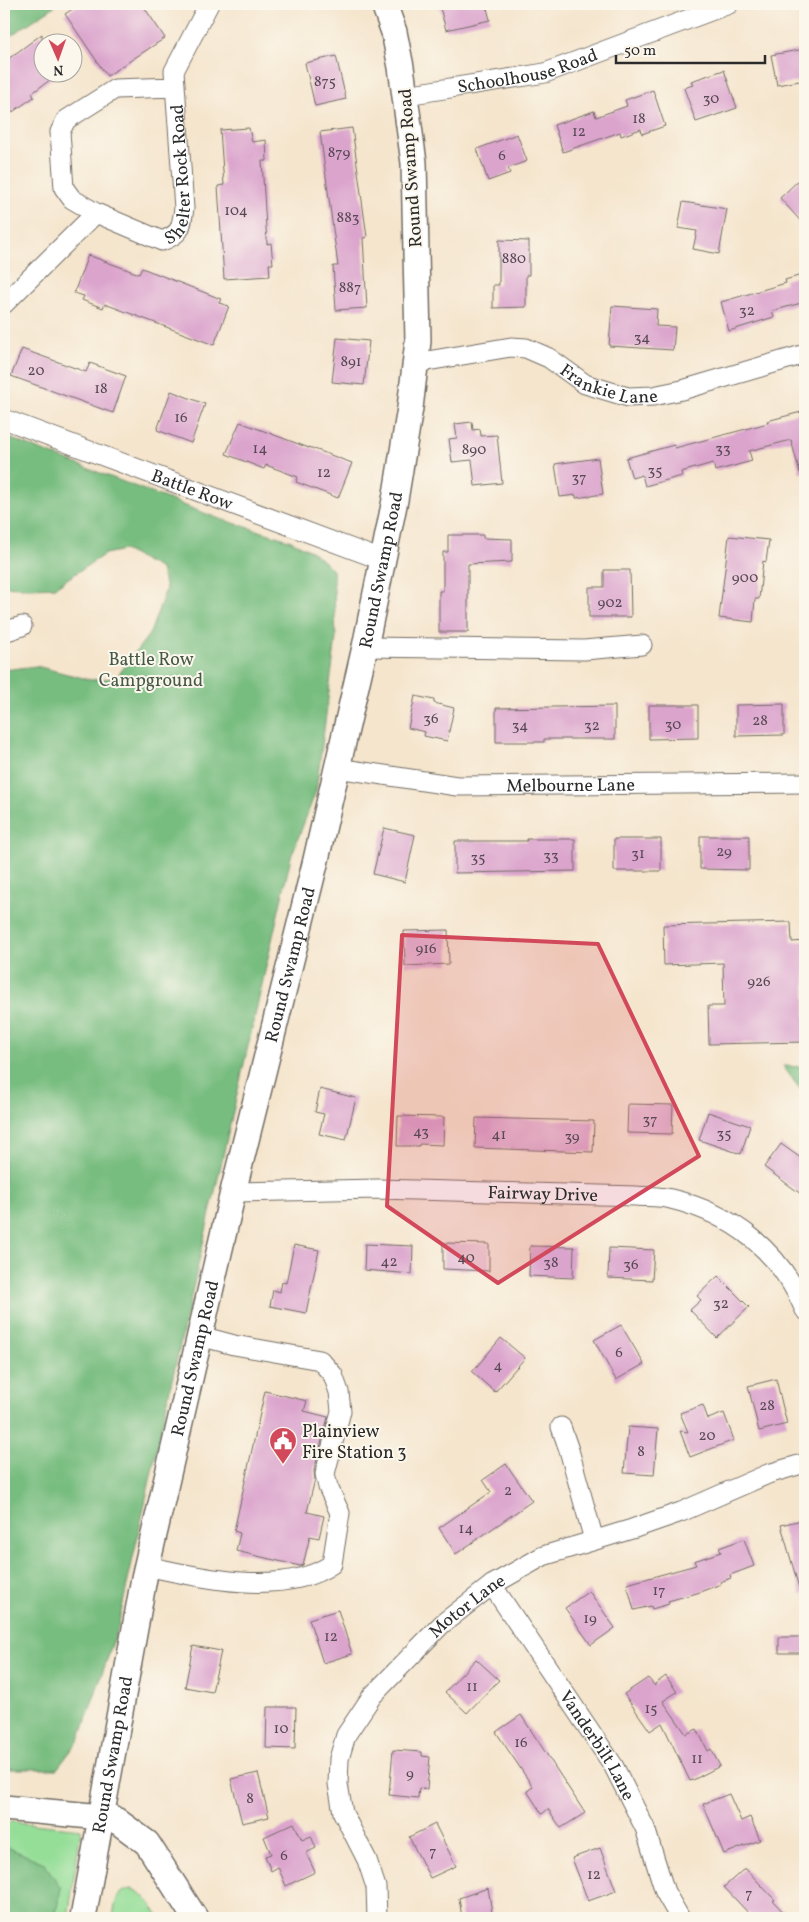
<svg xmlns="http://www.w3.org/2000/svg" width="809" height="1922" font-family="Vollkorn,serif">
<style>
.green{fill:#95de98;stroke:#608462}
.forest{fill:#78bd80;stroke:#527456}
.building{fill:#dba4cd}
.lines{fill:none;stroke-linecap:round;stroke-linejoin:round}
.minor-casing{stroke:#726c64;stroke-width:21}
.major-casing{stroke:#726c64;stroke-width:28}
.minor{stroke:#fff;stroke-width:19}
.major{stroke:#fff;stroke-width:25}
.marked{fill:#d1495b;fill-opacity:0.2;stroke:#d1495b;stroke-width:4;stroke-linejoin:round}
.labels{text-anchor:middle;stroke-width:4;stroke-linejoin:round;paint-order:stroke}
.number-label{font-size:15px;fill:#574954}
.street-label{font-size:18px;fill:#2b2b2b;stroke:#fbf7ec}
.park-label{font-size:18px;fill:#465846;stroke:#fbf7ec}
.poi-label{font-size:18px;fill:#2b2b2b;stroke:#fbf7ec;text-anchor:start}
</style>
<rect width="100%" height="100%" fill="#fbf7ec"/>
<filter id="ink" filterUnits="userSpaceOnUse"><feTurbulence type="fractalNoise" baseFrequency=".02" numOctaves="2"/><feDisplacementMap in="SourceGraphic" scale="10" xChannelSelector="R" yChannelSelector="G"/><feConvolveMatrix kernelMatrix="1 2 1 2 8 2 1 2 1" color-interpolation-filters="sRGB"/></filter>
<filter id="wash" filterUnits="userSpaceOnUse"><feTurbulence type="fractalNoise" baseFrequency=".0096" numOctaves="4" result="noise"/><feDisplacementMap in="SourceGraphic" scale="20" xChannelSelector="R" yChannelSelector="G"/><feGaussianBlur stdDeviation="1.12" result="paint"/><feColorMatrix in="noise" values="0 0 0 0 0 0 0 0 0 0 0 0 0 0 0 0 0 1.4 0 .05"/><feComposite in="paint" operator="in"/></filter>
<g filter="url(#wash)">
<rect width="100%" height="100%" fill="#f5e5cd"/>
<path class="green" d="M4 1821 81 1829 68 1918H4Z
M131 1889C146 1893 152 1906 160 1918H113C115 1904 115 1892 131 1889Z"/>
<path class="forest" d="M4 4H58L4 40Z
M4 436 217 518 289 540 313 552 333 570 336 638 316 791 291 857 170 1389 117 1631 79 1740 57 1769H4V670L36 666 91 680 116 678 150 633 166 589 161 569 124 550 105 554 55 587 31 588 4 586Z
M783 1066 805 1067V1096Z
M4 1847 9 1848 44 1863 61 1888 55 1918H4Z"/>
<g id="blocks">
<path class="building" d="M80 4H142L165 38 107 76 65 14Z
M439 4H486L490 20 446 30Z
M42 34V72H61L32 93 34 97 4 118V62Z
M805 49V80L777 85 771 55Z
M336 56 346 99 315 106 305 63Z
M724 70 737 108 696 122 684 88 693 85 691 81Z
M653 90 665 126 642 134 641 129 621 136 620 132 563 152 554 125 594 111 596 117 627 106 625 100Z
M249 128 252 142 266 140 267 161H262L267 244 271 243 273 264H269L270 276 224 279 218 186 224 185 220 130Z
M352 128 367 237 363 238 367 308 336 310 333 266H338L320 132Z
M517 134 527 161 508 168 510 173 488 181 477 149Z
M805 174V226L780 198Z
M683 202 727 209 719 254 693 249 697 231 678 228Z
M499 240 529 241V275H526V307L493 308V285H499Z
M88 255 139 274 142 268 221 299 219 303 229 306 214 345 105 304 103 308 82 300 84 296 74 293Z
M805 274V302L772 311 774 317 729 331 721 302 786 283 785 280Z
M612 306 657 309 656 326 675 327 673 350 609 346Z
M337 338 369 341 364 385 332 382Z
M22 349 86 372 90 363 126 376 113 413 11 376Z
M171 391 205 404 191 443 157 430Z
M805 411V472L800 473 791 440 749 451 752 461 715 471 713 463 681 472 682 476 645 486 642 475 632 478 626 458 674 445 675 448 768 423 767 421Z
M240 422 309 448V447L352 463 338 498 296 482 298 477 266 465 264 469 226 454Z
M472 422 473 430 480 429 481 436 497 435 502 483 475 486 472 460 452 462 449 439 457 438 455 424Z
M598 458 603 494 576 498V495L560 497 555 464Z
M448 535H483V538L512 539V562L468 564V632H439V591H443V552H448Z
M729 536 769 540 766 562 763 561 759 599H755L753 622 719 618Z
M604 570H630L631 617H589V587H604Z
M415 696 434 700V703L454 708 447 741 424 736 425 732 408 728Z
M784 704V735L736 736V705Z
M649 705H698V738L649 739Z
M615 706V739H544V742H496V708Z
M384 828 415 835 405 882 373 874Z
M700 836H749V870L700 869Z
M527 839H575V871L455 873V841H527Z
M614 839H661V871H614Z
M791 922 792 942 805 941V1042L709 1044 708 1006H724L723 963 664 965 663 925Z
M448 930 449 964 405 966 404 931Z
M320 1089 356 1098 346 1140 319 1134 324 1114 315 1112Z
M628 1104 673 1105 672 1134 627 1133Z
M708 1112 750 1126 741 1154 699 1140Z
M398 1116 444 1117 443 1145 419 1144V1146H397Z
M476 1118 594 1121 593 1152 475 1148Z
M781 1144 805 1161V1197L764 1167Z
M443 1243 489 1244V1271L443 1269Z
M365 1244 413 1246 412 1274 364 1270Z
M294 1245 319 1250 306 1313 270 1306 273 1290 280 1292 282 1282 286 1283Z
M530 1246 574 1247 573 1278 529 1276Z
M609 1248 654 1250 652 1280 608 1278Z
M718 1276 749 1307 717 1338 690 1310 701 1300 697 1296Z
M621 1325 644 1364 616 1380 594 1340Z
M501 1338 525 1358 495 1392 472 1372Z
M776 1379 787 1424 759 1431 748 1386Z
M265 1391 307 1401 304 1411 328 1417 314 1471 315 1479 307 1512 324 1516 319 1538 310 1536 303 1565 300 1566 236 1551 240 1533 234 1531Z
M703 1405 708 1419 724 1413 734 1440 690 1457 680 1431 688 1432 680 1413Z
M628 1427 658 1429 654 1475 624 1473Z
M506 1464 532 1501 456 1554 439 1528 491 1492 483 1480Z
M805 1519V1594L801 1595 781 1525Z
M744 1539 754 1566 730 1575 731 1578 720 1582 721 1584 697 1593 668 1601 669 1604 652 1609 651 1606 634 1610 627 1584 696 1565 694 1561 721 1552 719 1548Z
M589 1591 615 1628 591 1645 565 1608Z
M338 1610 352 1654 323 1663 309 1619Z
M779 1637H805V1653H779Z
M193 1646 221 1651 212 1692 185 1687Z
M476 1659 499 1680 467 1713 445 1692Z
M666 1676 677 1692 663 1701 686 1734 697 1729 708 1751 711 1749 720 1766 693 1780 690 1781 662 1723 650 1731 624 1694 648 1678 655 1686V1684Z
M267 1707H296L295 1749 266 1748Z
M521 1715 585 1813 561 1828 548 1809 542 1814 527 1791 533 1787 496 1732Z
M393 1750 422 1752V1756L430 1757 427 1789 419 1788 418 1798 389 1795Z
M258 1773 269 1817 242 1823 231 1779Z
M729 1794 741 1821 750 1817 760 1840 724 1854 703 1804Z
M294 1823 302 1840 311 1836 316 1848 306 1853 315 1872 286 1886 278 1867 271 1871 265 1856 271 1854 264 1837Z
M435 1824 456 1866 430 1878 409 1837Z
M600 1848 616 1891 588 1901 572 1858Z
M745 1868 775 1900 773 1901 789 1918H753L724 1887Z
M488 1888 493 1918H462L459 1898Z"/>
</g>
</g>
<g filter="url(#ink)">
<use href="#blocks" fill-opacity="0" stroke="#726c64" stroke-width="1"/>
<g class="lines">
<defs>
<g id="minor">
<path id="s1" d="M175 87 115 89 66 120 60 132 64 188 72 199 96 213 162 241C182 233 181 228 184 208L174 71 209 4"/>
<path id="s2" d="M406 95 545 73 729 4"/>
<path d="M4 304 96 213"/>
<path id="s3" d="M415 363 511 347 526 348 549 358 585 384 628 397 653 396 682 390 805 354"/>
<path id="s4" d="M4 419 382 560"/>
<path d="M4 632 22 626"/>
<path d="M365 647 584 650 642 645"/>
<path id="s5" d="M337 768 457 786 805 783"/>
<path id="s6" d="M233 1192 378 1189 636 1196C647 1197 659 1196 671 1199 733 1214 780 1251 805 1310"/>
<path d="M561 1427 569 1450 594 1540"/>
<path d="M147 1566C199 1578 285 1597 332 1564L340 1513 328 1487 325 1474 341 1411 339 1392 333 1375 320 1360 234 1345 200 1336"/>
<path id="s7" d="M492 1585 613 1765 645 1828 665 1892 680 1918"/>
<path id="s8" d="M377 1918 376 1887 367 1860 343 1813 338 1784 339 1759 346 1735 372 1696 442 1624 492 1585 543 1556 632 1529 681 1512 768 1474 805 1463"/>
</g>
<g id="major">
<path d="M4 1808 113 1818 147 1843 195 1918"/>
<path id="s9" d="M83 1918 144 1578 233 1192 315 864 365 647 395 500 410 408 418 341 414 163 401 67 394 32 384 4"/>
</g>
</defs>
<use href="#minor" class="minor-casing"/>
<use href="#major" class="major-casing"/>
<use href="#minor" class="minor"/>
<use href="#major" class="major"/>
</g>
</g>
<path class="marked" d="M402 935 598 944 699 1156 498 1283 387 1206Z"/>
<defs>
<symbol id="civic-pin" viewBox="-11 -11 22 30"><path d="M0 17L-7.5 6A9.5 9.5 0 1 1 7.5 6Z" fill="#d1495b" stroke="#fbf7ec"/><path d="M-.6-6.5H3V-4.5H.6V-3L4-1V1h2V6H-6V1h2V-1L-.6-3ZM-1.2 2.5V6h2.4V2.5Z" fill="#fff"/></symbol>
</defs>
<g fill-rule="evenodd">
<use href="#civic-pin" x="267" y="1425" width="32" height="43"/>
</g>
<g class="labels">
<g class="number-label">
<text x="325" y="86">875</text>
<text x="711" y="103">30</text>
<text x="639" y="123">18</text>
<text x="579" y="136">12</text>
<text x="339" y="157">879</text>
<text x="502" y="160">6</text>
<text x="236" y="215">104</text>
<text x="348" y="222">883</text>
<text x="514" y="263">880</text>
<text x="350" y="292">887</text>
<text x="747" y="315">32</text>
<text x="642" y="342">34</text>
<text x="351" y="366">891</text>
<text x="36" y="375">20</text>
<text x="101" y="393">18</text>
<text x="181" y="422">16</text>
<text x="260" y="453">14</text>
<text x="723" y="453">33</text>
<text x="474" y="454">890</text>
<text x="655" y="475">35</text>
<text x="324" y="477">12</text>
<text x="579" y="482">37</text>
<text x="745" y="582">900</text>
<text x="610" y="607">902</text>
<text x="431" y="723">36</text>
<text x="760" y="725">28</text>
<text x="673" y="729">30</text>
<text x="520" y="730">34</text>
<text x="592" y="730">32</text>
<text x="724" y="856">29</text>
<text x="638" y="858">31</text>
<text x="551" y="860">33</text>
<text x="478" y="862">35</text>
<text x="426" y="953">916</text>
<text x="759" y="986">926</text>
<text x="650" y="1124">37</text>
<text x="421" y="1136">43</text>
<text x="724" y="1138">35</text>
<text x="499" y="1139">41</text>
<text x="572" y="1141">39</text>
<text x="466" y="1262">40</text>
<text x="389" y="1266">42</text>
<text x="551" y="1267">38</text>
<text x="631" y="1269">36</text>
<text x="721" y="1308">32</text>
<text x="619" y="1357">6</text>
<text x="498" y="1370">4</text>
<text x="767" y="1410">28</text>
<text x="707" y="1440">20</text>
<text x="641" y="1456">8</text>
<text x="508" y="1495">2</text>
<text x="466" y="1533">14</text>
<text x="659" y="1595">17</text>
<text x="590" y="1623">19</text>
<text x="331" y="1641">12</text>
<text x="472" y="1691">11</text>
<text x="651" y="1713">15</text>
<text x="281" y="1733">10</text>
<text x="521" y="1747">16</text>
<text x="697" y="1763">11</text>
<text x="410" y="1778">9</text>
<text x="250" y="1803">8</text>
<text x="433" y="1856">7</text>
<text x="284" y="1860">6</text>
<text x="594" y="1879">12</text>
<text x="749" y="1898">7</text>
</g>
<g class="street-label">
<text dy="6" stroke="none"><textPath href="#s2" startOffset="124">Schoolhouse Road</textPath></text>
<text dy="6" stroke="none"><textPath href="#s1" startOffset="376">Shelter Rock Road</textPath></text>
<text transform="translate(410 168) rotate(-94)" y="6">Round Swamp Road</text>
<text dy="6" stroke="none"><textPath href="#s3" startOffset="205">Frankie Lane</textPath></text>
<text dy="6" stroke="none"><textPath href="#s4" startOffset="201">Battle Row</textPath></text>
<text dy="6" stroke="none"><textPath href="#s9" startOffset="1381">Round Swamp Road</textPath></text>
<text dy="6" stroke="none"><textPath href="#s5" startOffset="235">Melbourne Lane</textPath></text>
<text dy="6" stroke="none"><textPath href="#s9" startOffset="976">Round Swamp Road</textPath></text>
<text dy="6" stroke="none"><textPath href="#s6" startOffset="310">Fairway Drive</textPath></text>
<text dy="6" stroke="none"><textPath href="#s9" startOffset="571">Round Swamp Road</textPath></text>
<text dy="6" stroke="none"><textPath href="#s8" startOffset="370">Motor Lane</textPath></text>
<text dy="6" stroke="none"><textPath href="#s7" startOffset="192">Vanderbilt Lane</textPath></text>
<text dy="6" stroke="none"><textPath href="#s9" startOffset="166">Round Swamp Road</textPath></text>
</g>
<g class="park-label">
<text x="151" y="665">Battle Row<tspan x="151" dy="21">Campground</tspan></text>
</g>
<g class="poi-label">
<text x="302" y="1437">Plainview<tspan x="302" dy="21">Fire Station 3</tspan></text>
</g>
</g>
<rect width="809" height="1922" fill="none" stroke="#fbf7ec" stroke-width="20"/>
<g transform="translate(58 58) rotate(178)"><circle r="24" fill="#fbf7ec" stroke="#a8a59f"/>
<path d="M0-4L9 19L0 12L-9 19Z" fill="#d1495b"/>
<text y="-8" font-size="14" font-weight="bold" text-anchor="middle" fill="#2b2b2b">N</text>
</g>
<path d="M616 55v8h149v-8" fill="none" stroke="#2b2b2b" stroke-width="2.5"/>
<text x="624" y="55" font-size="15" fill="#2b2b2b" stroke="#fbf7ec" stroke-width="4" paint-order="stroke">50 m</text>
</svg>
